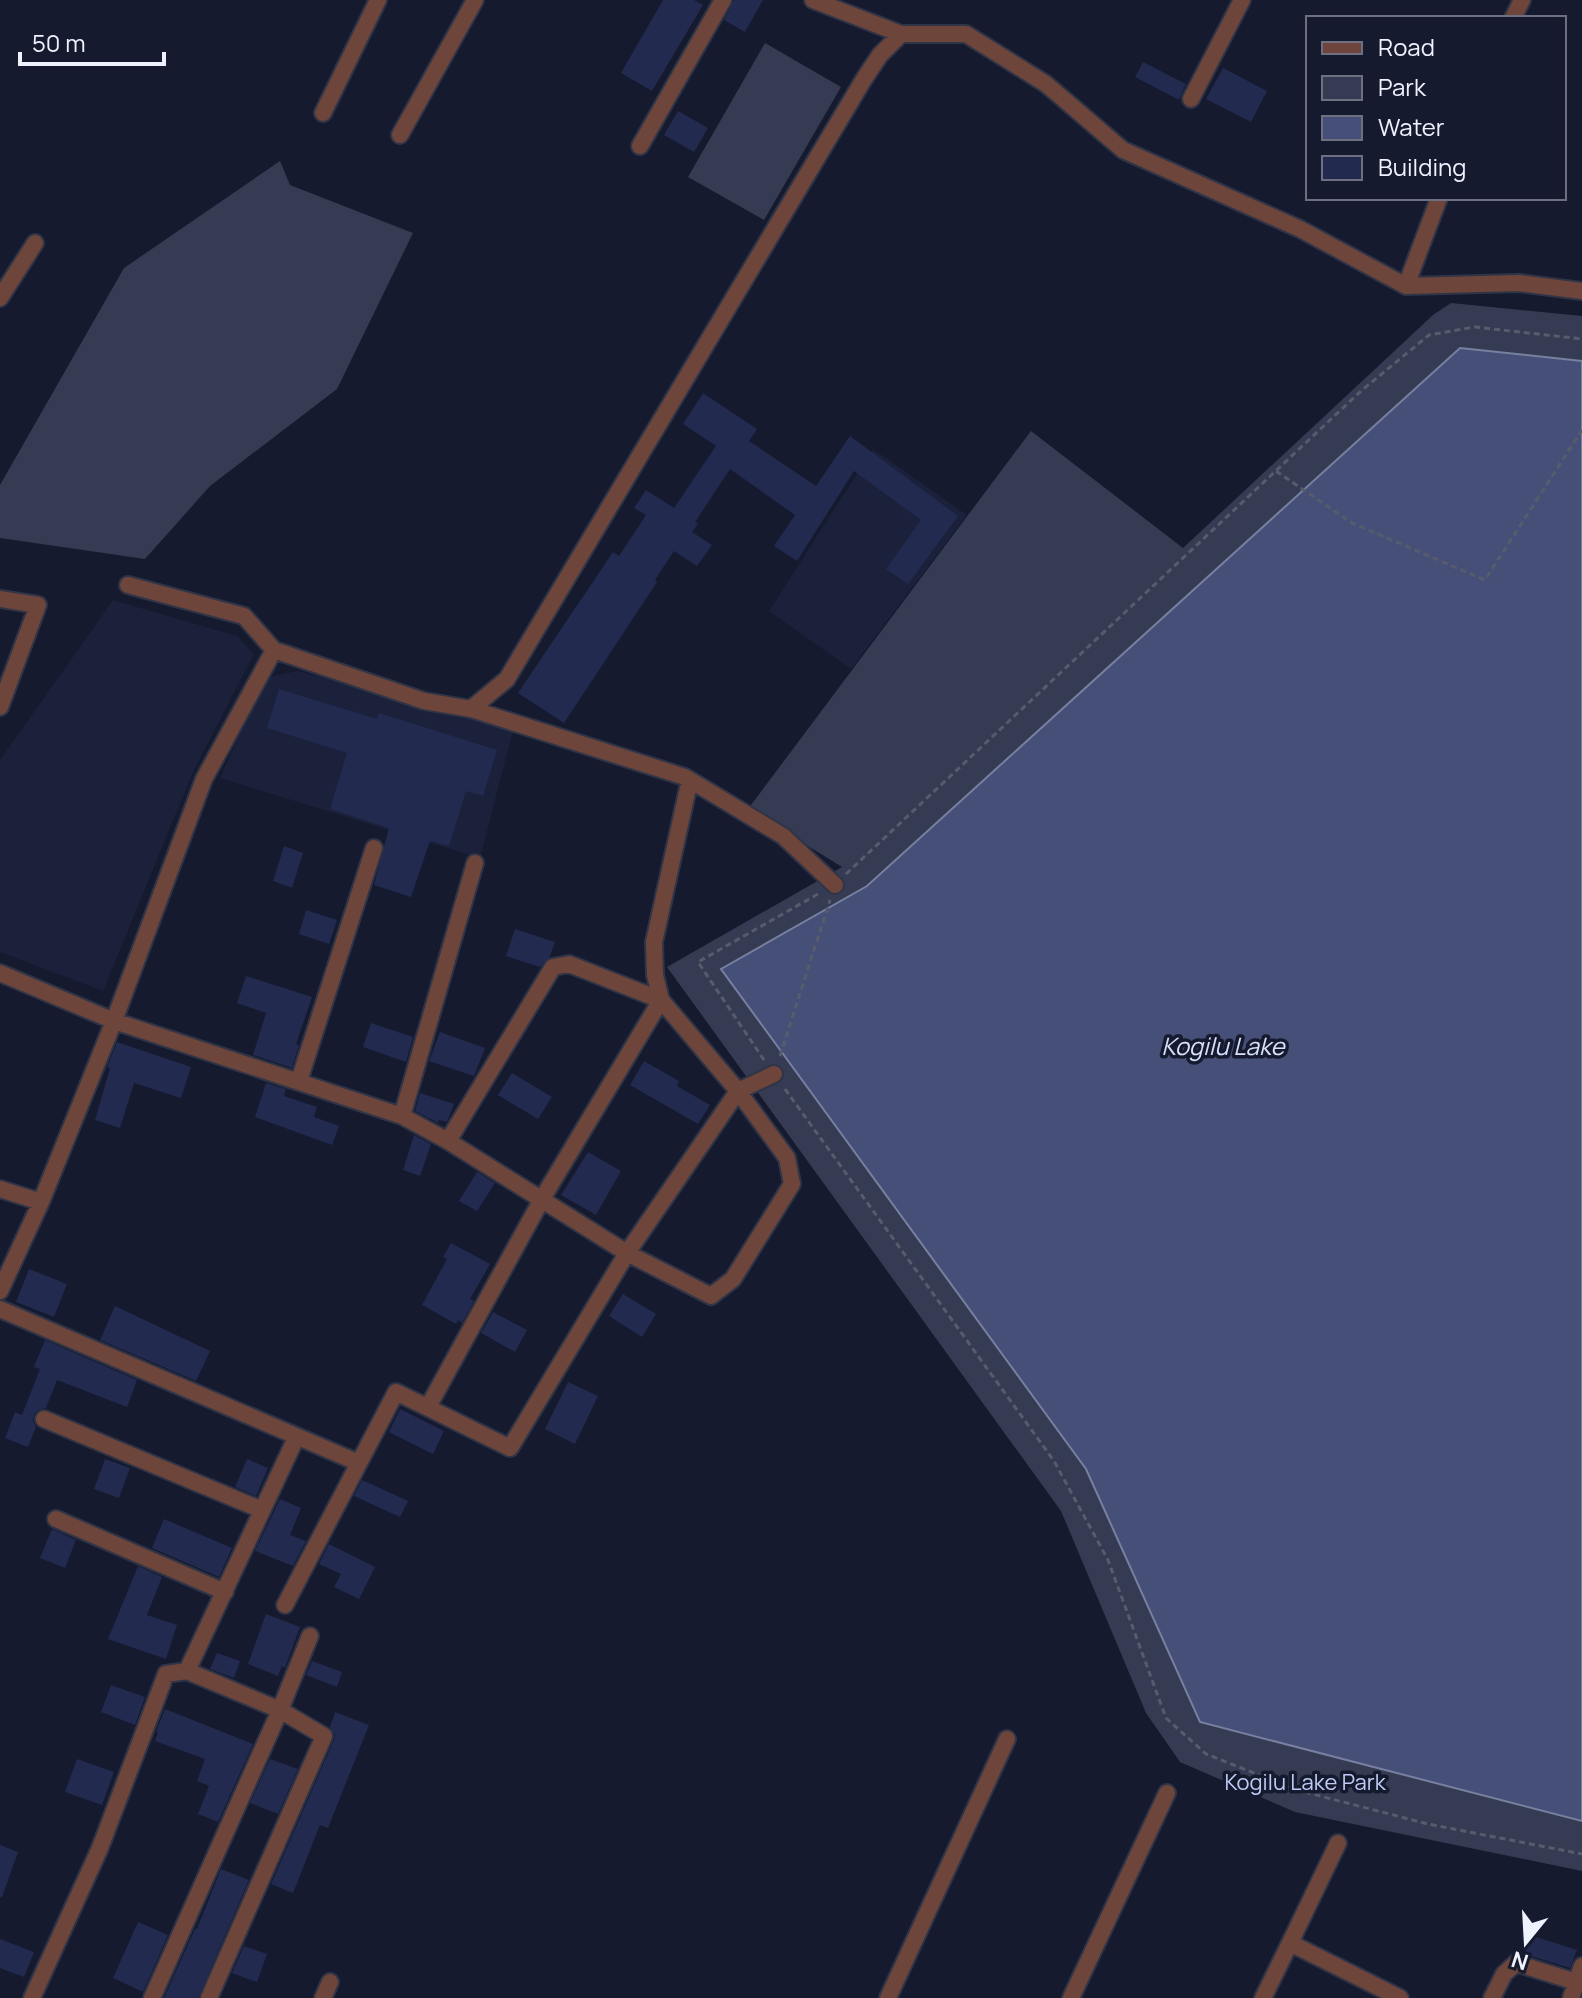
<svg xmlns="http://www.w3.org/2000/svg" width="1582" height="1998" font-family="Manrope,sans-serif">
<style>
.built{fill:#1b213b}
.green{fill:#353b53}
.water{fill:#454f78;stroke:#7880a0;stroke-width:2}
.building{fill:#222a50}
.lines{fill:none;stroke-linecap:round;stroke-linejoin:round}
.minor-casing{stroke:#2f3447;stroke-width:20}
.path{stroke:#575c6d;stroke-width:3;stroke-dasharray:6 4;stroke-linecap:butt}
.minor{stroke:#6d453b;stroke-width:16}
.labels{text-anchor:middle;stroke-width:7;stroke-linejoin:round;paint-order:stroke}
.park-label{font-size:22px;fill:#bfcbf5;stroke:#151a2e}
.water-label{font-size:24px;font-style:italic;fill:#d7e0fc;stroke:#151a2e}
</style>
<rect width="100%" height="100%" fill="#151a2e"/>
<path class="built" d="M873 449 967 515 851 669 769 611Z
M113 600 237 636 254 654 193 772 103 991 0 952V760Z
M298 671 514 727 480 858 220 778 260 689 268 677Z"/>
<path class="green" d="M765 43 841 87 764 220 688 177Z
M280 161 290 185 413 233 337 389 210 486 145 559 0 538V485L124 268Z
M1451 303 1582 316V361L1460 348 867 886 721 969 1086 1469 1200 1722 1582 1821V1871L1295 1812 1180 1762 1146 1713 1061 1511 667 967 842 867 748 809 1031 431 1183 548 1433 315Z"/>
<path class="water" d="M1460 348 1582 361V1821L1200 1722 1086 1469 721 969 867 886Z"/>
<path class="building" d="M663 0H694L703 5 652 91 621 73Z
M734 0H763L745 32 724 20Z
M1143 62 1186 84 1179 100 1135 77Z
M1223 68 1267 91 1251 122 1206 99Z
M678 111 708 128 694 152 664 135Z
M703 393 757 429 749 441 816 486 850 436 958 516 908 584 886 569 921 520 854 471 797 561 774 546 795 515 730 469 695 522 698 524 692 532 712 545 697 566 674 551 655 580 657 582 564 723 518 693 613 552 619 556 646 515 634 508 646 490 674 508 716 446 683 424Z
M279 689 377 719 379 713 497 750 483 796 466 791 449 846 430 841 411 897 374 885 389 828 330 809 347 753 267 728Z
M284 846 303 853 292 888 273 881Z
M306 910 337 920 329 944 299 934Z
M515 929 555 942 550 956 540 967 506 956Z
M246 976 312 997 296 1044 299 1045 292 1068 253 1055 266 1013 237 1003Z
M371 1023 413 1037 406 1062 363 1047Z
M440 1032 485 1048 474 1076 429 1061Z
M117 1042 191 1067 181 1098 134 1083 120 1128 95 1120 110 1068 107 1067Z
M644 1061 679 1081 677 1086 710 1105 698 1124 630 1085Z
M512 1073 552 1097 538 1119 498 1095Z
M266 1083 286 1089 284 1096 317 1107 314 1117 339 1126 332 1145 255 1117Z
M420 1093 454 1104 447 1122 439 1120 438 1123 415 1111Z
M414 1135 431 1144 420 1176 403 1170Z
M588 1152 621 1171 596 1215 561 1195Z
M477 1172 495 1183 477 1211 459 1201Z
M451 1243 490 1264 470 1299 474 1301 462 1323 458 1320 456 1324 422 1305 447 1259 443 1257Z
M29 1269 67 1284 54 1317 16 1302Z
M623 1294 656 1314 642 1337 609 1316Z
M115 1306 210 1351 196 1381 100 1340Z
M493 1312 527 1330 515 1352 481 1333Z
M45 1340 137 1380 127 1407 57 1380 46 1408 38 1410 34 1414 33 1421 36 1427 28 1447 5 1438 15 1412 22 1415 40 1369 34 1367Z
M568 1382 598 1396 575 1444 545 1429Z
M400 1409 444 1431 433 1454 389 1432Z
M105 1459 130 1468 119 1498 94 1489Z
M247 1459 268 1468 256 1496 235 1487Z
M362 1480 408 1501 400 1517 354 1496Z
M280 1499 301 1508 290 1535 306 1541 293 1566 255 1551Z
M164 1519 232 1548 219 1577 152 1548Z
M52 1529 76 1540 65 1568 40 1558Z
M329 1544 375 1567 359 1599 334 1587 341 1574 319 1564Z
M138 1566 162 1577 147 1615 177 1625 166 1659 108 1639Z
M266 1614 300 1627 285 1668 282 1666 278 1676 248 1664Z
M217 1653 240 1661 234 1678 210 1669Z
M312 1661 342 1672 337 1687 306 1675Z
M111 1685 145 1697 135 1725 101 1712Z
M165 1709 253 1744 218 1822 198 1814 209 1786 197 1781 205 1759 155 1741 158 1733 156 1732Z
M335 1712 369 1725 328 1828 320 1825 293 1893 271 1884 334 1740 335 1735 330 1727Z
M77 1759 114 1772 102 1805 65 1792Z
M270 1759 298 1769 278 1814 250 1803Z
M0 1845 18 1852 2 1897H0Z
M221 1869 249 1880 198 1998H164L195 1929H197Z
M138 1922 168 1935 143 1992 113 1978Z
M1530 1935 1577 1950 1570 1968 1524 1954Z
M0 1939 34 1952 24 1977 0 1968Z
M244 1946 267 1954 257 1982 232 1973Z"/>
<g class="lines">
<defs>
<path id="minor" d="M813 0 901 34
M1513 18 1522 0
M1191 99 1242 0
M323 113 378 0
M400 135 475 0
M640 146 723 0
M1406 286 1439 198
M0 298 35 243
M128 585 244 616 274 650
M0 599 38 605 0 707
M471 709 685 777 783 836 835 885
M0 973 114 1021 402 1116 475 863
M661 1000 655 975 654 942 688 788
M299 1081 374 848
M402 1116 448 1141 627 1253 738 1091 774 1074
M448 1141 553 967 569 964 661 1000
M0 1189 41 1202
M0 1291 41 1202 114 1021 204 779 274 650 424 701 471 709 507 679 864 79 880 55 901 34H966L1046 84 1123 150 1300 229 1406 286 1519 283 1582 291
M0 1309 359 1463 285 1605
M44 1419 262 1510
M359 1463 396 1392 510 1448 627 1253 711 1296 733 1279 792 1184 787 1158 738 1091 661 1000 542 1199 428 1407
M56 1519 225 1592
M187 1671 296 1438
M1290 1943 1338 1843
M32 1998 100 1848 166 1674 187 1671 280 1710 152 1998
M209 1998 324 1736 280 1710 310 1636
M323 1998 330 1982
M888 1998 1007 1739
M1071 1998 1167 1793
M1263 1998 1290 1943 1400 1998
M1492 1998 1504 1974 1516 1963 1582 1984
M1571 1998 1582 1966"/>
</defs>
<use href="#minor" class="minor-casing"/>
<path class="path" d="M1276 471 1352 523 1485 580 1582 430
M846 874 1361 391 1429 335 1475 327 1582 339
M780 1056 830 900
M764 1060 698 962 818 894
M785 1089 1054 1461 1108 1560 1166 1718 1206 1754 1297 1790 1428 1824 1582 1854"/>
<use href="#minor" class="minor"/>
</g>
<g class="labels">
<g class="park-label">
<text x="1305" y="1790">Kogilu Lake Park</text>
</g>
<g class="water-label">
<text x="1223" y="1055">Kogilu Lake</text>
</g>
</g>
<rect x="1306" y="16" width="260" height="184" fill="#151a2e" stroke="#6c7081" stroke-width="2"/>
<rect x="1322" y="42" width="40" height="12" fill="#6d453b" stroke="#6c7081" stroke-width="2"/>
<text x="1378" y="56" font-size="24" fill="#eef2fd">Road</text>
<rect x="1322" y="76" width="40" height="24" fill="#353b53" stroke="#6c7081" stroke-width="2"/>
<text x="1378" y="96" font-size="24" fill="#eef2fd">Park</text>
<rect x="1322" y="116" width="40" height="24" fill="#454f78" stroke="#6c7081" stroke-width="2"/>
<text x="1378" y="136" font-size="24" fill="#eef2fd">Water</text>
<rect x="1322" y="156" width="40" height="24" fill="#222a50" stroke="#6c7081" stroke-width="2"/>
<text x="1378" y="176" font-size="24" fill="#eef2fd">Building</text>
<g transform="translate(1526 1942) rotate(198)" stroke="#151a2e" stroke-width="6" paint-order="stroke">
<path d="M0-6L14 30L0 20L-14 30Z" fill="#eef2fd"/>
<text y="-12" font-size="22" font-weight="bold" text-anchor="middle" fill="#eef2fd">N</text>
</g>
<path d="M20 52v12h144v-12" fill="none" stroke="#eef2fd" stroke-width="4"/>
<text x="32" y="52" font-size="24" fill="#eef2fd" stroke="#151a2e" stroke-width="6" paint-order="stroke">50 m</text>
</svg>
